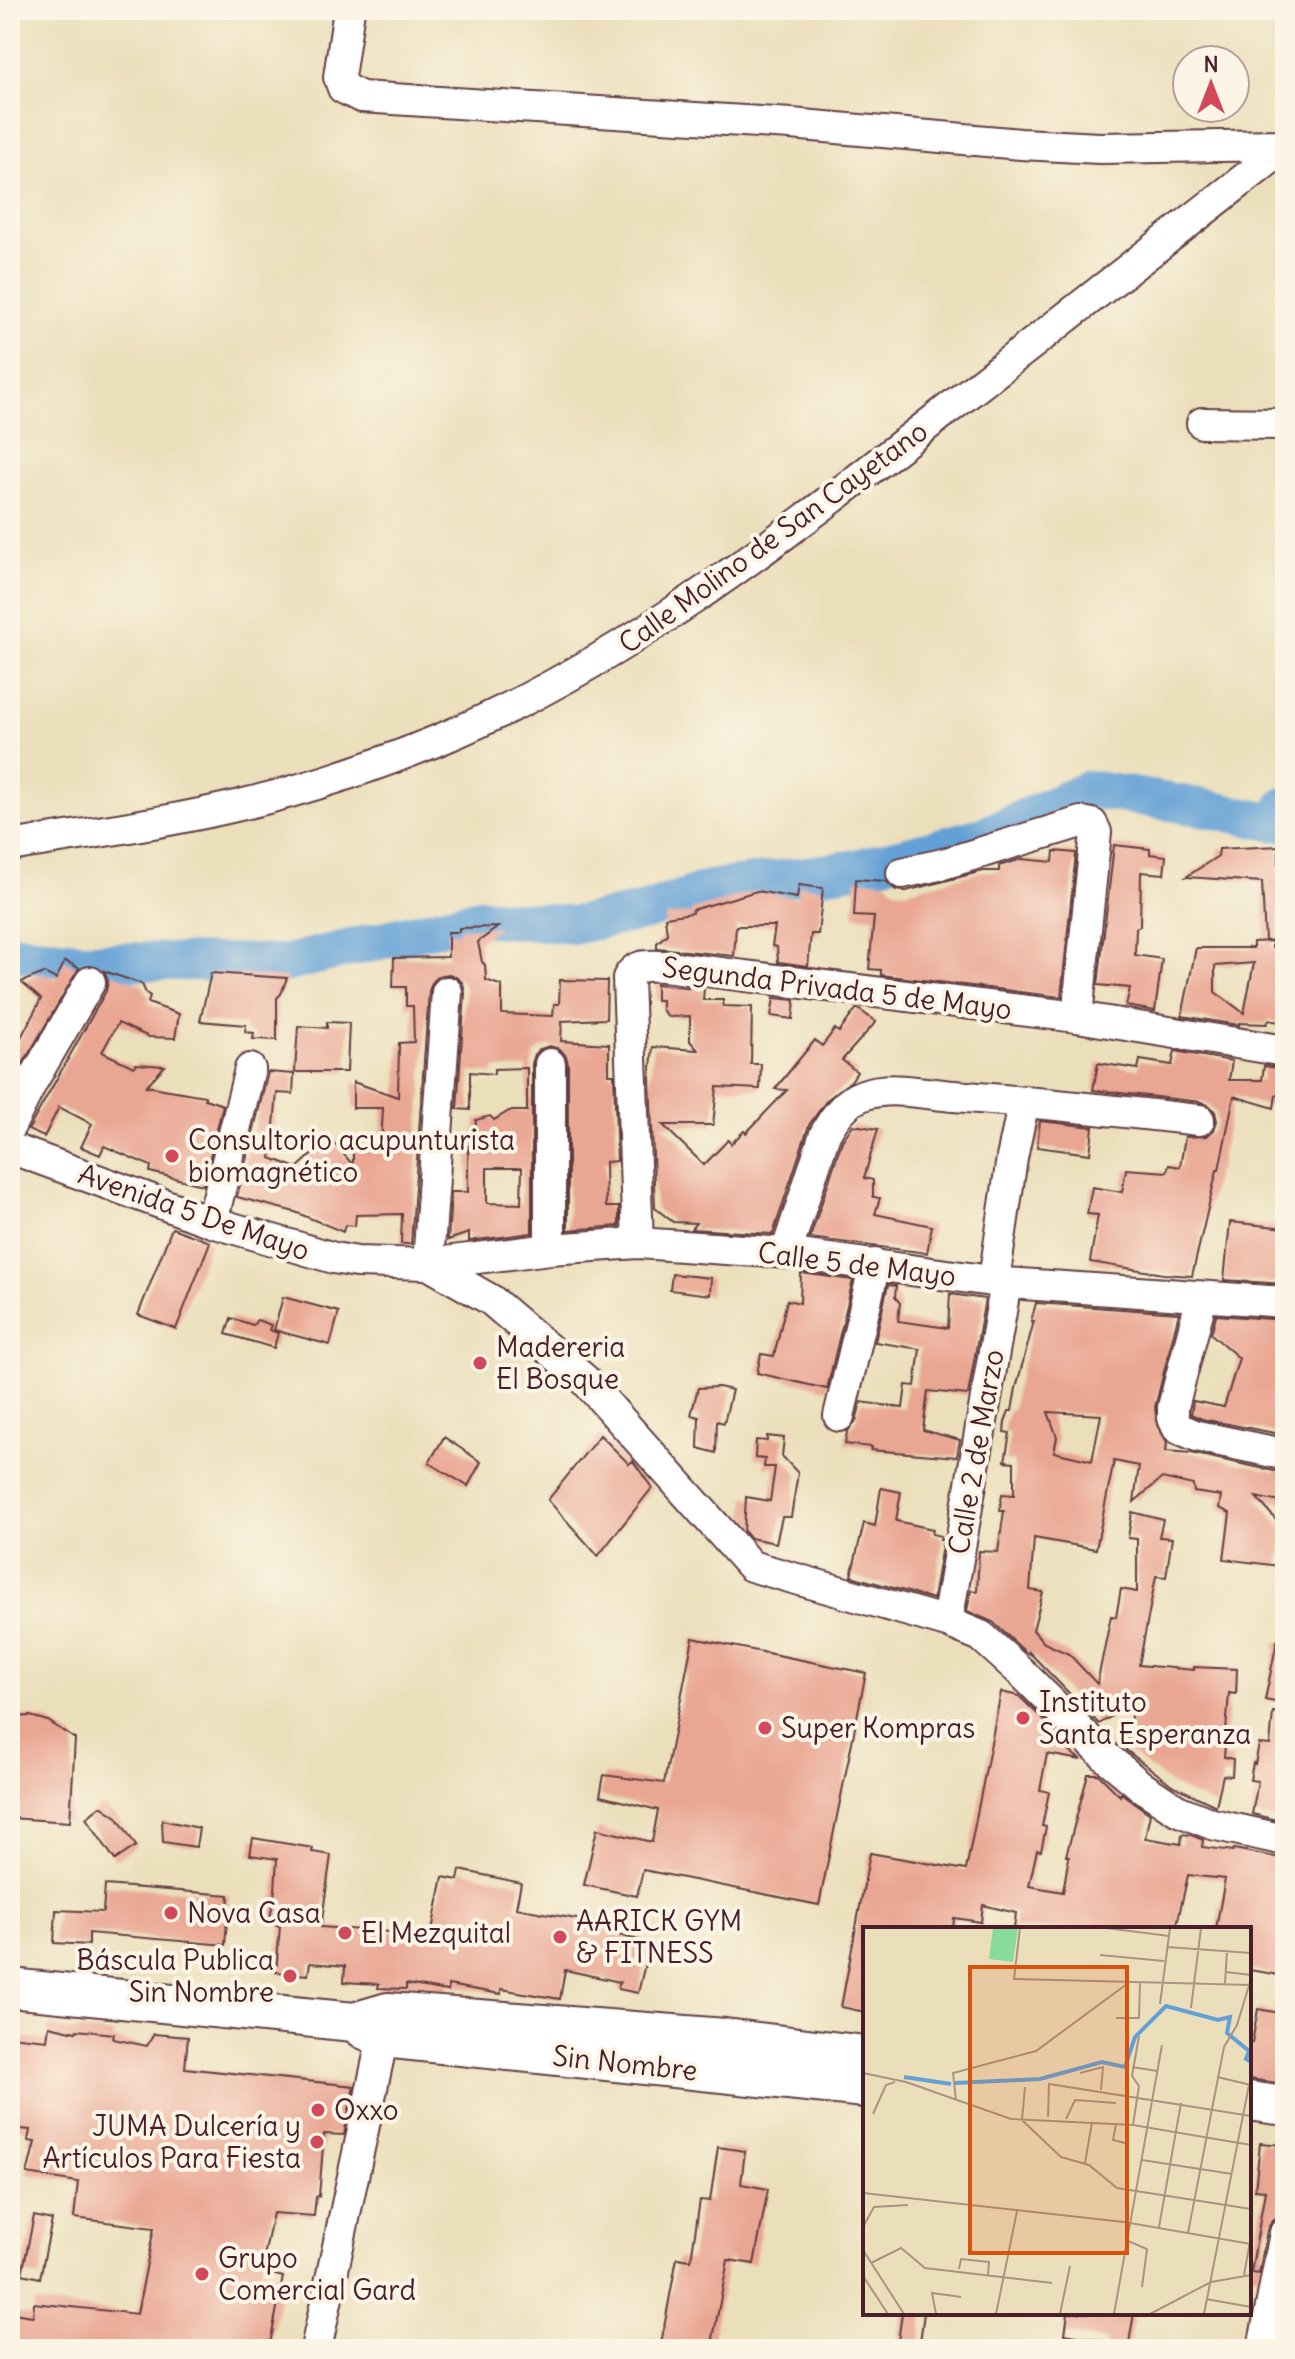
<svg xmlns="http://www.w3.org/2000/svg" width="1295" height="2359" font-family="Delius,sans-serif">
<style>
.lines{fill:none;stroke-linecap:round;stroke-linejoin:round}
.river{stroke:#64a0d5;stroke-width:38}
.building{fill:#e9a692;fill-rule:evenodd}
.minor-casing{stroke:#623c41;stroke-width:34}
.major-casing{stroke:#623c41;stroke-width:42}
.minor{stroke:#fff;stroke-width:30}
.major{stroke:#fff;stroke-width:38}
.poi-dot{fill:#d1495b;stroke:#fcf5e5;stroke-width:3}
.labels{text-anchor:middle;stroke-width:8;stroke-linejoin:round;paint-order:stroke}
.street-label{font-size:28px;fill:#4a1f2b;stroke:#fcf5e5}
.poi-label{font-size:28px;fill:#4a1f2b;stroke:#fcf5e5;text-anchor:start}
.inset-river{fill:none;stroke:#64a0d5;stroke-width:4}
.inset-road{fill:none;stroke:#ab9281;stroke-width:2}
.view{fill:#d8530f;fill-opacity:0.15;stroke:#d8530f;stroke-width:4}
.inset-edge{fill:none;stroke:#4a1f2b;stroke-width:4}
</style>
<rect width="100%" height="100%" fill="#fcf5e5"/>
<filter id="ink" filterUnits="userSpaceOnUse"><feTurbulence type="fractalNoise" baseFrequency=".0125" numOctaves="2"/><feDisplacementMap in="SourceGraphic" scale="16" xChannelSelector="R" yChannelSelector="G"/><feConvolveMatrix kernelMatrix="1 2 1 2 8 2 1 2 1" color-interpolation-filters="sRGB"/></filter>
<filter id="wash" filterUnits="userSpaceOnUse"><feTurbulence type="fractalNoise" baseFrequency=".006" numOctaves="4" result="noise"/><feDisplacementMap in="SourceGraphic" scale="32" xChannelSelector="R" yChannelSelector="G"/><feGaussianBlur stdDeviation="1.8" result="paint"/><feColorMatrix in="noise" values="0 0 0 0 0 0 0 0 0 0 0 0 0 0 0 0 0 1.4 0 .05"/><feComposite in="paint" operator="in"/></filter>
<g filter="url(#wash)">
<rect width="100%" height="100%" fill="#ebdfbb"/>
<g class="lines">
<path class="river" d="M10 952 85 961 287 963 480 917 575 925 646 911 709 889 857 868 983 836 1089 789 1200 807 1275 823 1285 806"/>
</g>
<g id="blocks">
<path class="building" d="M1114 845 1150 849V854L1166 856 1164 874 1141 872 1140 926 1136 928 1135 955 1162 959 1155 1011 1126 1006 1130 988 1098 985Z
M1279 846 1278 940 1265 941 1262 882 1186 877 1218 856 1219 849Z
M1054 851 1076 853 1061 997 881 975V970L869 969 874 917 854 916 856 879 886 881 896 890 906 891 983 871H999V866L1022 859 1053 862Z
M799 885 823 888 818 934H811L808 966 778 962 777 947 772 946 775 926H736L734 956 657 948V943L667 934 665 917 692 913V910L757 891 797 898Z
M498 927 478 942 482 962 485 965 486 980 502 986V1014L553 1016 554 1004H559L560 980 607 981 606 1019 562 1021 561 1041 609 1044V1074H614L617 1161 605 1162 606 1207H619V1226L568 1230V1064L566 1056 560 1049 549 1046 540 1049 535 1054 532 1064V1233L469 1241V1233L448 1240 451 1192H468V1146H474L476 1120 490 1116 494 1120 509 1111H527V1068L494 1069V1074L470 1072V1110L457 1109 465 993 463 983 456 977 449 974 438 976 432 983 429 991 411 1244H401L402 1214 356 1215 355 1226 345 1225 343 1232 295 1212 237 1197 268 1072 294 1074 293 1094 277 1093 271 1158 297 1168 317 1150 320 1154 333 1142 353 1165V1147L370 1149V1144L381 1148 383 1108H353V1082L398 1097 399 1043 414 1042 413 1006H406V987H393L394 958 448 957V932H459V928ZM487 1168H522L521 1204 487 1203Z
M1272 941V948L1285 951V1023L1269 1020 1267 1024 1239 1023V1025L1182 1016 1196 948H1253V942ZM1254 963 1244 1013 1215 992V966Z
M65 961 79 968 10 1086V1046L15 1049 41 999 21 982 44 973 56 979Z
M104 971 142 984 146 993 150 996 148 1003 179 1014 175 1038 149 1037 118 1023 102 1052 134 1067 136 1064 165 1066 146 1086 205 1096V1099L223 1105 203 1185 150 1172 151 1166 104 1146 100 1155 81 1147 92 1124 59 1107 44 1137 28 1130 106 991 108 981Z
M211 973 287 978 281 994 277 998V1040L253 1039 254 1033 245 1032 246 1025 200 1021Z
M656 984 704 989 703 1000H723V1006L752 1007 751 1064H761L760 1089 717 1087 713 1125H663L704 1165 728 1140 731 1144 744 1131 746 1133 787 1090 775 1089 815 1040 822 1046 835 1029 839 1032 857 1008 876 1022 842 1060 857 1072 851 1081 827 1100 809 1125 773 1234 691 1229 696 1223 673 1222 655 1208 650 1078 653 1047 698 1050 690 1041V1016L668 1017 662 1010V1000H656Z
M774 998 795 1000 793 1019 771 1016Z
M327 1022 349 1023 347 1072H295L298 1026 327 1028Z
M1175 1051 1232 1061 1229 1080H1262L1264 1066 1285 1069 1283 1096 1276 1095 1274 1108 1234 1096 1219 1170H1217L1192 1276 1164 1274 1090 1262 1098 1215 1087 1214 1092 1187 1122 1192 1126 1169 1167 1172 1169 1165 1180 1167 1185 1137 1207 1136 1214 1130 1217 1121 1215 1112 1210 1106 1201 1102 1093 1090 1098 1063 1138 1069 1140 1060 1172 1065Z
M1040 1121 1093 1127 1090 1154 1037 1147Z
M853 1125 878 1129 864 1178 873 1180V1197L880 1198 875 1214 932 1226 927 1253 810 1238 842 1141Z
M1230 1222 1285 1228V1284L1224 1280Z
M172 1228 210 1242 176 1329 138 1315Z
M801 1273 853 1280 827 1389 757 1373 761 1354 774 1356 787 1300 800 1303Z
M672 1274 711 1278 710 1295 670 1290Z
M888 1285 896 1286 895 1297 900 1303 898 1321 948 1328 950 1294 985 1299 968 1395 928 1391 923 1430 960 1440 957 1457 871 1450 872 1447 845 1444 847 1432 856 1421 861 1402 903 1408 906 1385 915 1386 920 1349 875 1342Z
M283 1297 339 1312 330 1345 274 1330Z
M1036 1303 1179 1313 1155 1407 1157 1425 1167 1442 1166 1451 1191 1453 1274 1471 1285 1469V1503L1256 1497 1285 1530 1279 1566 1224 1559 1230 1513 1219 1508 1221 1496 1194 1492 1193 1485 1162 1478 1134 1502 1139 1466 1114 1461 1096 1549 1034 1538 1030 1590 1043 1592 1033 1630 1044 1643 1069 1654 1097 1684 1111 1616 1116 1617 1121 1589 1137 1592V1539L1128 1538 1132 1512 1163 1520 1159 1537 1172 1538 1166 1577 1156 1576 1139 1665 1194 1670V1667L1237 1669 1236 1694 1229 1693 1224 1757 1233 1759 1232 1776 1223 1775 1216 1806 1172 1785 1126 1750 1133 1703 1099 1724 1029 1652V1654L1023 1650 993 1622 967 1611 971 1590 977 1592 979 1551 998 1552 1004 1511H1000L1002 1494 1014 1495V1462L1005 1461 1010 1433 1004 1432 1005 1422 1009 1411H1012L1016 1388 1034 1321H1031ZM1048 1412 1101 1415 1092 1461 1054 1452 1057 1437Z
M1216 1315 1285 1320V1435L1202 1419 1191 1414 1193 1401 1224 1407 1239 1358 1211 1334Z
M231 1318 253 1325 257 1320 271 1325 269 1330 278 1333 274 1348 226 1334Z
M719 1387 732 1390 724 1423 717 1421 716 1453 698 1448 699 1417 691 1415 698 1388Z
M600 1435 629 1464 633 1461 652 1488 598 1556 548 1500Z
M767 1436 784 1438 782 1456 798 1473 791 1517H782L776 1543 750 1538 744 1531 746 1497 770 1501 775 1467H764L765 1459 755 1458 756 1440 767 1441Z
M444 1437 481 1462 468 1486 429 1463Z
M881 1488 901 1492 896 1521 933 1529 932 1534 941 1536 940 1540H943L933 1599 851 1576 864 1523 875 1526Z
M693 1638 866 1673 819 1905 643 1870 637 1896 584 1885 597 1829 652 1842 658 1810 600 1796 604 1775 664 1783Z
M1277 1641 1285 1642V1704L1265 1700Z
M1001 1692 1019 1696 1058 1734 1054 1740 1081 1760 1047 1754 1040 1790 1049 1792 1042 1826 1046 1827 1041 1851 1037 1850 1029 1886 1063 1892 1069 1856H1066L1088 1774H1098L1120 1796 1121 1793 1150 1814 1145 1838 1181 1844 1182 1834 1191 1835 1203 1840 1202 1847 1233 1851 1234 1849 1285 1859V1976L1249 1970V1929H1216L1225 1879 1188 1875 1176 1929H1014L1016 1913 983 1905 981 1922 954 1918 953 1929H865V2012L841 2007 870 1853 966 1870Z
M1273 1712 1285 1713V1822L1252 1814 1258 1781 1250 1780 1253 1763 1255 1764 1259 1744 1270 1745Z
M30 1716 48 1721 75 1739 70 1822 10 1818V1717Z
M101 1806 117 1817 136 1846 115 1860 86 1818Z
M162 1820 199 1828 196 1847 163 1842Z
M253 1838 313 1848 312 1852 331 1855 321 1927 431 1935 443 1877 458 1880 460 1870 521 1883 516 1908 620 1927 618 1935 650 1943 638 1993 618 1989 620 1982 565 1970 560 1999 501 1989V1994L448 1985V1991L406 1984V1989L378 1988 379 1984 344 1982 345 1966 310 1963 308 1975 276 1972 280 1926 269 1924 275 1890 277 1859 250 1855Z
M105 1885 229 1895 225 1945 89 1933V1945L54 1943 56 1910 103 1912Z
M1258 2009 1285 2014V2084L1249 2079V2043H1252Z
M49 2026 76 2032 77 2030 114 2034 113 2039 147 2046 154 2034 188 2037 185 2068 354 2086 344 2135 324 2134 319 2196H316L314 2216 273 2213 261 2271 283 2277 269 2349H10L13 2313 33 2316 34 2303 137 2314 154 2228 74 2218 78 2182 27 2174 35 2142 28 2141 30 2130 10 2128V2036L47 2040Z
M1260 2143 1285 2145V2192L1282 2216 1272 2221 1267 2230 1259 2274 1251 2273 1265 2191 1255 2190Z
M718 2147 745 2151 741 2184 768 2189 754 2264 728 2260 711 2349H660L677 2258 691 2260 700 2200 710 2201Z
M34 2216 52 2220 40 2278 22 2274Z
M902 2313H924L919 2349H897Z
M1068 2313H1134L1128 2349H1105L1106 2341 1065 2334Z"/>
</g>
</g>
<g filter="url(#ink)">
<use href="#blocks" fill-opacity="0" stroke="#623c41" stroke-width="2"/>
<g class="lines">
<defs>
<path id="minor" d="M349 10 339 77 343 88 361 97 791 124 1021 144 1100 148 1285 145
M1202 423 1285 424
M10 846C88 833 167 823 244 804 311 788 378 765 441 739 619 664 770 547 921 430 1042 336 1164 242 1285 147
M902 873 943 864 1081 822 1092 824 1096 832 1077 1017
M10 1126 32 1082 90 982
M10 1148 212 1222 334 1258 357 1262 428 1264 550 1249 638 1243 786 1253 1006 1283 1285 1302
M212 1222 250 1069
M638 1243 628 978C635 963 649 966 664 966L1077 1017 1285 1051
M550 1249V1064
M786 1253 825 1134C833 1119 846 1101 863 1095 890 1085 926 1094 954 1096 1036 1102 1117 1111 1199 1120
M428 1264 491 1300 585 1380 751 1566 947 1622 981 1636 1022 1673 1105 1756 1142 1787 1177 1810 1212 1824 1285 1840
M428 1264 447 992
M994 1280 1012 1158 1024 1101
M1202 1297 1173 1407V1418L1178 1428 1197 1436 1278 1453
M839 1416 875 1264
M947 1622 1006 1283
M316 2349 387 2018
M1263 2349 1285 2233"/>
<path id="major" d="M10 1988 354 2022
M354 2022 365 2030 384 2038 865 2088
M354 2022 388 2012 725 2038 865 2055
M1249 2101 1285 2106"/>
</defs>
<use href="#minor" class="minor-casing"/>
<use href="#major" class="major-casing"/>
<use href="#minor" class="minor"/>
<use href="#major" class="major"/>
</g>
</g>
<g class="poi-dot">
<circle cx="172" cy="1156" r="8"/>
<circle cx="480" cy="1363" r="8"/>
<circle cx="1023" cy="1718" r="8"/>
<circle cx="765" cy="1728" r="8"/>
<circle cx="171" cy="1913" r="8"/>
<circle cx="345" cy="1933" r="8"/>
<circle cx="560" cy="1937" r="8"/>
<circle cx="290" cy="1976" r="8"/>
<circle cx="318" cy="2110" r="8"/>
<circle cx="317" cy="2142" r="8"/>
<circle cx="202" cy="2274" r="8"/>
</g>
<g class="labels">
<g class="street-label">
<text transform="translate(773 537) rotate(-36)" y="10">Calle Molino de San Cayetano</text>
<text transform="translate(837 988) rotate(7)" y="10">Segunda Privada 5 de Mayo</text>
<text transform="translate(194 1212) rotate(19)" y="10">Avenida 5 De Mayo</text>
<text transform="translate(857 1264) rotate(7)" y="10">Calle 5 de Mayo</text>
<text transform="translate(976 1452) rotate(-80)" y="10">Calle 2 de Marzo</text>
<text transform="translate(625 2063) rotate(6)" y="10">Sin Nombre</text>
</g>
<g class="poi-label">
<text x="188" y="1150">Consultorio acupunturista<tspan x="188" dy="32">biomagnético</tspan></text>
<text x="496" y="1357">Madereria<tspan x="496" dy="32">El Bosque</tspan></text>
<text x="1039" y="1712">Instituto<tspan x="1039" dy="32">Santa Esperanza</tspan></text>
<text x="781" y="1738">Super Kompras</text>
<text x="187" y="1923">Nova Casa</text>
<text x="576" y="1931">AARICK GYM<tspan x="576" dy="32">&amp; FITNESS</tspan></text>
<text x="361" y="1943">El Mezquital</text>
<text x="274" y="1970" text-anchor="end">Báscula Publica<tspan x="274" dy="32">Sin Nombre</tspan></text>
<text x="334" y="2120">Oxxo</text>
<text x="301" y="2136" text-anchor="end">JUMA Dulcería y<tspan x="301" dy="32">Artículos Para Fiesta</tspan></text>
<text x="218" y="2268">Grupo<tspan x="218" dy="32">Comercial Gard</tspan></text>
</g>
</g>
<g transform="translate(863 1927)">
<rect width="388" height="388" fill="#ebdfbb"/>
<path d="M130 1H155L150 35 126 32Z" fill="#89db9c"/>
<path class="inset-river" d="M41 150 88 157M92 156 177 152 239 135 262 140 272 110 303 79 355 93 367 90 364 106 386 124 383 132 388 135"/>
<path class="inset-road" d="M157 1 151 52 388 58M243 1 306 9M304 20 388 26M237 28 301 34M363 45 388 48M362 56 364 24M297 77 307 1M328 81 338 1M253 91H276L277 56M269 140 294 144M0 146 43 155 148 192 270 198 388 218M217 146 240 140 238 163M354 150 388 158M93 173 90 146 173 124 264 57M10 187 23 158 32 155M185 190 186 157 388 189M203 192 212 173 253 176M159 193 162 160M160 194 198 230 226 238 254 261 388 282M253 197 250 213 262 216M270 198 276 159 269 149 276 109M279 233 369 247M222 236 229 195M0 266 261 295 388 317M0 300 11 280 45 278M296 300 318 176M325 306 361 120 374 98 388 52M263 313 284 322 279 360M0 323 41 387M8 336 38 321 62 341 189 356M96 342 98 332 126 335 125 348M381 348 388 309M0 349 25 387M343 372 388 380M73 387 69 366 98 370M133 387 154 284M197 387 207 339M251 387 299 118M287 387 348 355 388 348M341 387 386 158"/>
<path class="view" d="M107 40H264V326H107Z"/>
<rect width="388" height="388" class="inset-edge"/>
</g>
<rect width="1295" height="2359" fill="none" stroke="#fcf5e5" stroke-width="40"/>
<g transform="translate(1211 84)"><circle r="38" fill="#fcf5e5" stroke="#b59f9b" stroke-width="2"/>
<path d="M0-6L14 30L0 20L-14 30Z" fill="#d1495b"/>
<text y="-12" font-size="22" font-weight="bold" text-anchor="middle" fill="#4a1f2b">N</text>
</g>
</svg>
